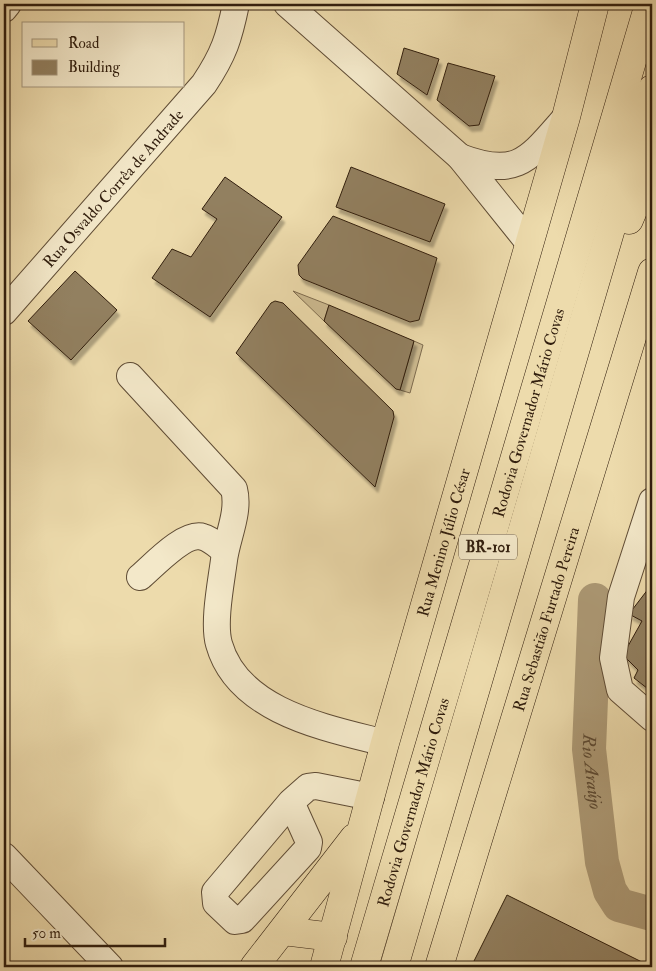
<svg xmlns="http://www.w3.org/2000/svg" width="656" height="971" font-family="'IM FELL Double Pica',serif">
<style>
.green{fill:#cdbb91;stroke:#7e6c4f}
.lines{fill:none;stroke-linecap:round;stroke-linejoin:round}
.river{stroke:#ad9a76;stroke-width:34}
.building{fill:#928060;stroke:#301d0d;filter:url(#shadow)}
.minor-casing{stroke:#5f4c35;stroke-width:28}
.major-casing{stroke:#301d0d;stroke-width:29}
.highway-casing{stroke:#301d0d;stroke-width:29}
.minor{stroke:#f3e8c9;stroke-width:26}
.major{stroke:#eddbac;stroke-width:28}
.highway{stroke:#eddbac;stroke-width:28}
.labels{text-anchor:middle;stroke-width:4;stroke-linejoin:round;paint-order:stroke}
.shield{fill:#f3e8c9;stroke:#6a5a45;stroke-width:1}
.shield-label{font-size:15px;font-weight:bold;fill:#301d0d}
.street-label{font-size:16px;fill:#301d0d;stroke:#f3e8c9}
.water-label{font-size:18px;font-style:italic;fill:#5c4932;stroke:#f3e8c9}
</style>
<defs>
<filter id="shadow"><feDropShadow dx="3" dy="5.5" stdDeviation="1" flood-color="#0004"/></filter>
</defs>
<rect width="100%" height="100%" fill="#eddbac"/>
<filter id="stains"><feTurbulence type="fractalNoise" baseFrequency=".004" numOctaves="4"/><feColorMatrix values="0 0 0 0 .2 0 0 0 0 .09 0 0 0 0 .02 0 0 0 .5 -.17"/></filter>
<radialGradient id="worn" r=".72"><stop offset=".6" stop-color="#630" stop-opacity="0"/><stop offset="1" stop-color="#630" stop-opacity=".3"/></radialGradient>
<path class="green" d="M293 291 329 305 324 321Z
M414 341 423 345 410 393 400 390Z"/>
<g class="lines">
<path class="river" id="s1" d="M595 600 589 749 602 862 610 891 619 905 652 914"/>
</g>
<path class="building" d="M404 48 439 59 427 95 397 74Z
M448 63 495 76 479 125 469 126 437 100Z
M351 167 445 204 430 242 336 207Z
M225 177 282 217 210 317 152 278 172 249 191 257 217 219 202 209Z
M333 216 437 258 419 320 410 322 303 279 299 275 298 265Z
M75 271 117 310 71 360 28 321Z
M275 301 283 303 393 411 394 417 375 487 236 353 271 303Z
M329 305 414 341 400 390 396 389 324 321Z
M652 584V692L634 678 638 670 623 655 642 621 629 614Z
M507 895 652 967H471Z"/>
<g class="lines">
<defs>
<g id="minor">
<path d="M287 4 460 157 529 243"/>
<path d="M4 9 8 4"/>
<path d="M460 157C518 179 529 159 566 117"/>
<path id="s2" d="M4 312 204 84C224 54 229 38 236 4"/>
<path d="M130 376 234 489C240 512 227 537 224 560 221 583 213 623 219 644 238 712 327 728 385 743"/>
<path d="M652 501 621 597 613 658 620 690 652 718"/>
<path d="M140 577C153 566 185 531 203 537 211 539 219 547 225 551"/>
<path d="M291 802 309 842 308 848 242 920 235 921 216 903 215 892 291 802 308 787 316 786 371 797"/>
<path d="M4 856 110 967"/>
</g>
<g id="major">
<path d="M283 931 333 937"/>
<path d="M254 967 354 838"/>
<path id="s3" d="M324 967 385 743 566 117 595 4"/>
<path id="s4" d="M439 967 652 272"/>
</g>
<g id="highway">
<path d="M629 220 652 166"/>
<path id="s5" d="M364 967 649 4"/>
<path d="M394 967 652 89"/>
</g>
</defs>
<use href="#minor" class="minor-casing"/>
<use href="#major" class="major-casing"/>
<use href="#highway" class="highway-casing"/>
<use href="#minor" class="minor"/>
<use href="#major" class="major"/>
<use href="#highway" class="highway"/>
</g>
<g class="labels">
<rect class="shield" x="459" y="534.5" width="58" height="25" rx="4"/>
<g class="shield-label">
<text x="488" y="552">BR-101</text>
</g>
<g class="street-label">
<text dy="6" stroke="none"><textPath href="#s2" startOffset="165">Rua Osvaldo Corrêa de Andrade</textPath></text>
<text dy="6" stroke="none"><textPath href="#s5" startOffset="578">Rodovia Governador Mário Covas</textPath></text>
<text dy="6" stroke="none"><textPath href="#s3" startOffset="441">Rua Menino Júlio César</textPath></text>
<text dy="6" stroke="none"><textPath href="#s4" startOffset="364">Rua Sebastião Furtado Pereira</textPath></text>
<text dy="6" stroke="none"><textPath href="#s5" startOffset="172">Rodovia Governador Mário Covas</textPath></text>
</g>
<g class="water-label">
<text dy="6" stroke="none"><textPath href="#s1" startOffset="172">Rio Araújo</textPath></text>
</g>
</g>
<rect width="656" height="971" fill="none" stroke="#eddbac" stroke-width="20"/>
<rect x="5" y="5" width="646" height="961" fill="none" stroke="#301d0d" stroke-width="2.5"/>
<rect x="10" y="10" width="636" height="951" fill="none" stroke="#301d0d"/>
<rect x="22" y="22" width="162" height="65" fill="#f3e8c9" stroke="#a5977e"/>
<rect x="32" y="39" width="25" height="8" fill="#eddbac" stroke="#a5977e"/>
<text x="68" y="48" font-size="15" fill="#301d0d">Road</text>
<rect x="32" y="60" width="25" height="15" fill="#928060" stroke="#a5977e"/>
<text x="68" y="72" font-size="15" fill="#301d0d">Building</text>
<path d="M25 938v8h140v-8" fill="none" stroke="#301d0d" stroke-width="2.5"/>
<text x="32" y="938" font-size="15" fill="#301d0d" stroke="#f3e8c9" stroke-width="4" paint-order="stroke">50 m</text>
<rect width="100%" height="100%" filter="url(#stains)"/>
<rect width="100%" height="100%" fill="url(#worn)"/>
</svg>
